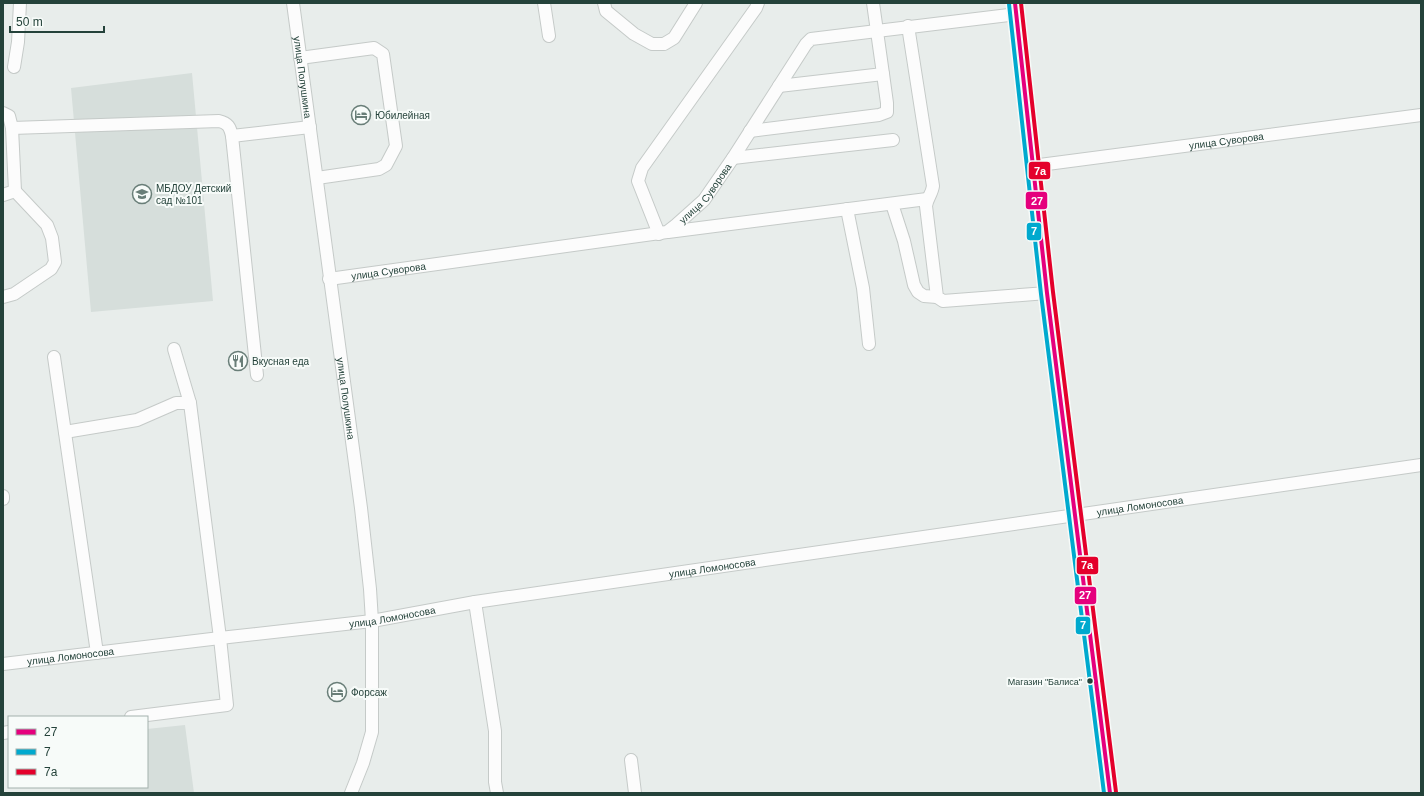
<svg xmlns="http://www.w3.org/2000/svg" width="1424" height="796" font-family="Helvetica,sans-serif">
<style>
.built{fill:#d6dedb}
.lines{fill:none;stroke-linecap:round;stroke-linejoin:round}
.minor-casing{stroke:#c5cac8;stroke-width:14}
.major-casing{stroke:#c3ccc9;stroke-width:18}
.minor{stroke:#fcfcfc;stroke-width:12}
.major{stroke:#cfd7d5;stroke-width:16}
.bus-1-casing{stroke:#f7fbf9;stroke-width:7}
.bus-2-casing{stroke:#f7fbf9;stroke-width:7}
.bus-3-casing{stroke:#f7fbf9;stroke-width:7}
.bus-1{stroke:#e5007d;stroke-width:4}
.bus-2{stroke:#00a9ce;stroke-width:4}
.bus-3{stroke:#e4002b;stroke-width:4}
.bus-dot{fill:#24423a;stroke:#f7fbf9;stroke-width:1.5}
.labels{text-anchor:middle;stroke-width:4;stroke-linejoin:round;paint-order:stroke}
.bus-label{font-size:9px;fill:#24423a;stroke:#f7fbf9;text-anchor:end}
.street-label{font-size:10px;fill:#24423a;stroke:#f7fbf9}
.poi-label{font-size:10px;fill:#24423a;stroke:#f7fbf9;text-anchor:start}
.line-badge{stroke:#f7fbf9;stroke-width:1.5}
.badge-label{font-size:11px;text-anchor:middle;font-weight:bold;fill:#fff}
</style>
<rect width="100%" height="100%" fill="#e8edeb"/>
<path class="built" d="M192 73 213 301 91 312 71 88Z
M185 725 194 793H70V787H147V729Z"/>
<g class="lines">
<defs>
<g id="minor">
<path id="s1" d="M293 3 361 508 370 589 372 621V732L363 763 351 793"/>
<path d="M544 3 549 36"/>
<path d="M604 3 606 11 634 34 652 44H664L674 38 696 3"/>
<path d="M908 26 933 186C932 194 927 198 926 206L937 297 943 301 1047 293"/>
<path d="M300 58 374 48 383 54 396 146 386 165 379 169 317 178"/>
<path d="M14 67 18 42 20 3"/>
<path d="M779 86 883 74 873 3"/>
<path d="M3 113 9 116 12 128 15 191 3 195"/>
<path d="M12 128 219 121C228 123 230 127 232 136L257 375"/>
<path d="M750 131 879 115 887 112V103L883 74"/>
<path d="M232 136 310 127"/>
<path d="M733 158 893 140"/>
<path id="s2" d="M1032 166 1421 115"/>
<path d="M892 204 904 241 914 285 918 292 924 296 937 297"/>
<path d="M847 209 863 288 869 344"/>
<path d="M668 232 927 199"/>
<path d="M659 234 638 181 642 168 756 8 758 3"/>
<path id="s3" d="M329 279 667 232 676 225 704 200 733 158 806 44 811 39 1017 14"/>
<path d="M3 297 14 294 51 269 55 262 52 238 47 225 15 191"/>
<path d="M174 349 190 403"/>
<path d="M54 357 97 653"/>
<path d="M65 432 137 420 176 403H190L220 638 227 705 131 717"/>
<path d="M3 496V499"/>
<path d="M475 602 495 731V782L497 793"/>
<path id="s4" d="M3 664 220 638 372 621 475 602 1421 465"/>
<path d="M3 733 9 732"/>
<path d="M631 760 635 793"/>
</g>
<path id="major" d="M1015 3 1047 293 1110 793"/>
</defs>
<use href="#minor" class="minor-casing"/>
<use href="#major" class="major-casing"/>
<use href="#minor" class="minor"/>
<use href="#major" class="major"/>
<defs>
<path id="bus-1" d="M1015 3 1047 293 1110 793"/>
<path id="bus-2" d="M1009 4 1041 294 1104 793"/>
<path id="bus-3" d="M1021 3 1053 292 1116 792"/>
</defs>
<use href="#bus-1" class="bus-1-casing"/>
<use href="#bus-2" class="bus-2-casing"/>
<use href="#bus-3" class="bus-3-casing"/>
<use href="#bus-1" class="bus-1"/>
<use href="#bus-2" class="bus-2"/>
<use href="#bus-3" class="bus-3"/>
</g>
<defs>
<symbol id="hotel-ring" viewBox="-11 -11 22 22"><circle r="9.5" fill="#f7fbf9" stroke="#697e78" stroke-width="1.5"/><path d="M-6-4.5h1.5V1H6V5H4.5V3h-9V5H-6ZM-4 0a1.8 1.8 0 1 1 3.6 0ZM.5 0V-2.5h3Q6-2.5 6 0Z" fill="#697e78"/></symbol>
<symbol id="school-ring" viewBox="-11 -11 22 22"><circle r="9.5" fill="#f7fbf9" stroke="#697e78" stroke-width="1.5"/><path d="M0-5L7-2L0 1L-7-2ZM-4 1L0 2.5L4 1V4Q0 6-4 4Z" fill="#697e78"/></symbol>
<symbol id="restaurant-ring" viewBox="-11 -11 22 22"><circle r="9.5" fill="#f7fbf9" stroke="#697e78" stroke-width="1.5"/><path d="M-5-6h1v4h1v-4h1v4h1v-4h1v5L-1.5 .5V6h-2V.5L-5-1ZM5-6V6H3V1.5H1.5Q1.5-4 5-6Z" fill="#697e78"/></symbol>
</defs>
<g fill-rule="evenodd">
<use href="#hotel-ring" x="350" y="104" width="22" height="22"/>
<use href="#school-ring" x="131" y="183" width="22" height="22"/>
<use href="#restaurant-ring" x="227" y="350" width="22" height="22"/>
<use href="#hotel-ring" x="326" y="681" width="22" height="22"/>
</g>
<circle class="bus-dot" cx="1090" cy="681" r="3.5"/>
<g class="labels">
<g class="bus-label">
<text x="1082" y="685">Магазин "Балиса"</text>
</g>
<g class="street-label">
<text dy="4" stroke="none"><textPath href="#s1" startOffset="75">улица Полушкина</textPath></text>
<text dy="4" stroke="none"><textPath href="#s2" startOffset="196">улица Суворова</textPath></text>
<text dy="4" stroke="none"><textPath href="#s3" startOffset="396">улица Суворова</textPath></text>
<text dy="4" stroke="none"><textPath href="#s3" startOffset="60">улица Суворова</textPath></text>
<text dy="4" stroke="none"><textPath href="#s1" startOffset="399">улица Полушкина</textPath></text>
<text dy="4" stroke="none"><textPath href="#s4" startOffset="1148">улица Ломоносова</textPath></text>
<text dy="4" stroke="none"><textPath href="#s4" startOffset="716">улица Ломоносова</textPath></text>
<text dy="4" stroke="none"><textPath href="#s4" startOffset="392">улица Ломоносова</textPath></text>
<text dy="4" stroke="none"><textPath href="#s4" startOffset="68">улица Ломоносова</textPath></text>
</g>
<g class="poi-label">
<text x="375" y="119">Юбилейная</text>
<text x="156" y="192">МБДОУ Детский<tspan x="156" dy="12">сад №101</tspan></text>
<text x="252" y="365">Вкусная еда</text>
<text x="351" y="696">Форсаж</text>
</g>
</g>
<g class="line-badge">
<rect x="1028" y="161" width="23" height="19" rx="4" fill="#e4002b"/>
<rect x="1025" y="191" width="23" height="19" rx="4" fill="#e5007d"/>
<rect x="1026" y="222" width="16" height="19" rx="4" fill="#00a9ce"/>
<rect x="1076" y="556" width="23" height="19" rx="4" fill="#e4002b"/>
<rect x="1074" y="586" width="23" height="19" rx="4" fill="#e5007d"/>
<rect x="1075" y="616" width="16" height="19" rx="4" fill="#00a9ce"/>
</g>
<g class="badge-label">
<text x="1040" y="175">7а</text>
<text x="1037" y="205">27</text>
<text x="1034" y="235">7</text>
<text x="1087" y="569">7а</text>
<text x="1085" y="599">27</text>
<text x="1083" y="629">7</text>
</g>
<rect width="1424" height="796" fill="none" stroke="#24423a" stroke-width="8"/>
<rect x="8" y="716" width="140" height="72" fill="#f7fbf9" stroke="#a3b1ad"/>
<rect x="16" y="729" width="20" height="6" fill="#e5007d" stroke="#a3b1ad"/>
<text x="44" y="736" font-size="12" fill="#24423a">27</text>
<rect x="16" y="749" width="20" height="6" fill="#00a9ce" stroke="#a3b1ad"/>
<text x="44" y="756" font-size="12" fill="#24423a">7</text>
<rect x="16" y="769" width="20" height="6" fill="#e4002b" stroke="#a3b1ad"/>
<text x="44" y="776" font-size="12" fill="#24423a">7а</text>
<path d="M10 26v6h94v-6" fill="none" stroke="#24423a" stroke-width="2"/>
<text x="16" y="26" font-size="12" fill="#24423a" stroke="#f7fbf9" stroke-width="3" paint-order="stroke">50 m</text>
</svg>
